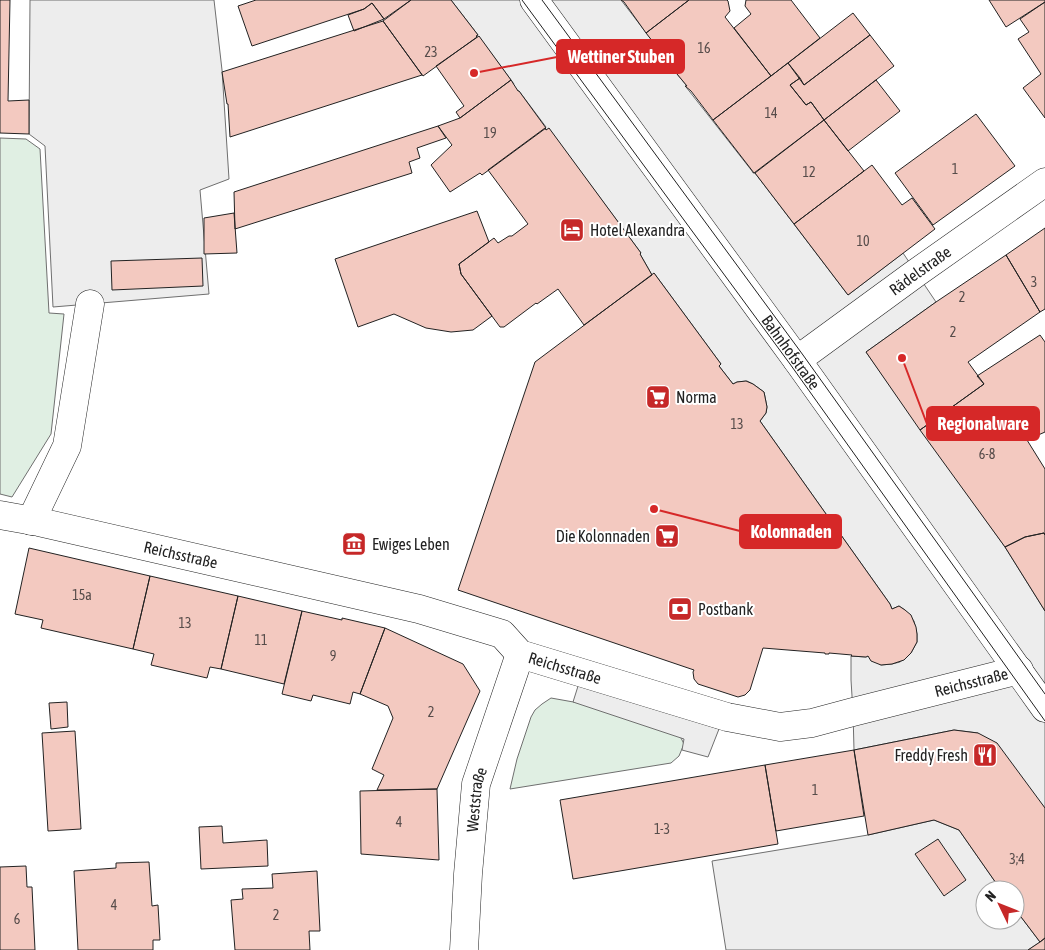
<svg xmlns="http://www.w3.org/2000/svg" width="1045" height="950" font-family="'Asap Condensed',sans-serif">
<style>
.green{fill:#e0efe3;stroke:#6f6f6f}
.parking{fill:#ededed;stroke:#6f6f6f}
.building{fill:#f3c9c0;stroke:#222}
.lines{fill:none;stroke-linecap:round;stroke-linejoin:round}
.minor-casing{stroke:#222;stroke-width:29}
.minor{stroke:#fff;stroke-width:28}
.tram{stroke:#222;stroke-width:1}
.labels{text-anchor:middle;stroke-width:4;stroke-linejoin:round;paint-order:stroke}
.number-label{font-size:14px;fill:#564c4a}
.poi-label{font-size:16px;fill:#222;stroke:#fff;text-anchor:start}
.street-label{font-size:16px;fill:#222;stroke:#fff}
.leader{fill:none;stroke:#d62828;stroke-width:2}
.callout-dot{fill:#d62828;stroke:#fff;stroke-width:2}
.callout{fill:#d62828;stroke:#d62828;stroke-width:2}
.callout-label{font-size:18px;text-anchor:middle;font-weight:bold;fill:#fff}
</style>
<rect width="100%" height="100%" fill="#fff"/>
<path class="green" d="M0 138 26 139 40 149 49 313 64 314 51 434 12 497 0 494Z
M551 698 579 703 679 734 684 744 679 756 671 763 510 789 517 759 531 717 535 710 542 704Z"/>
<path class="parking" d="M30 0H214L222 70 229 179 200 190 209 294 53 307 45 146 29 134Z
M451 0H621L668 61 667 62 687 86 686 87 752 171 753 173H755L848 295 903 253 936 302 866 352 1005 547 1045 611V808L978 733 954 730 854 750 853 712 851 680V656L866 657 868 656 881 665 892 664 900 662 911 653 917 642V634L914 621 905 610 899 606 892 609 890 604 760 421 766 413 767 407 764 392 753 384 747 381 737 382 733 384 719 366 721 364 654 273 652 275 640 254 641 253 549 129 546 130 545 128 546 127 519 91H518L513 85 514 84 479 37H477L476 36 478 35Z
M579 683 719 729 708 757 682 750 684 739 573 702Z
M934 820 959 830 996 883 995 887 997 890H985V920H1015V909L1040 942 1028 950H726L712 861 868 835Z"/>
<path class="building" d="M0 0H10L8 101 29 100V134L0 133Z
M256 0H411L384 19 372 3 364 9 252 46 238 6Z
M411 0H451L478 35 476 36 477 37 423 76 383 21Z
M621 0H689L646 33 624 2Z
M689 0H727L728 1 730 11 725 17 771 76 713 120 691 91 685 86H687L667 62 668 61 646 33Z
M746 0H791L820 38 771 76 734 28 751 14 745 6Z
M989 0H1045V2L1006 27Z
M1045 2V118L1023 88 1041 74 1018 39 1029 32 1020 19Z
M372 3 384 19 354 31 348 15 364 9Z
M853 13 870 35 804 85 788 63Z
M383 21 422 75 230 137 228 104H227L222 72Z
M870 35 894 66 824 120 811 102 806 105 790 85 800 78 804 85Z
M479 36 511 80 460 118 456 112 464 106 436 66Z
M788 63 800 78 790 85 806 105 811 102 824 120 754 173 713 120Z
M511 80 518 91H519L546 128 482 175 480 173 450 192 431 165 452 145 438 126 460 118Z
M876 80 900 111 848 151 824 120Z
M976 114 1015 166 933 225 895 173Z
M824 120 864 171 794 224 755 173Z
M438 126 446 138 417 148 420 158 409 162 412 173 235 229 234 192Z
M545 128 546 130 549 128 641 253 640 254 652 275 584 325 558 289 537 304 536 303 504 327H500L461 274 459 264 494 238 498 243 509 236H512L528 224 488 170Z
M872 165 902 205 912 198 935 229 848 295 794 224Z
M477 211 489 242 459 264 461 274 492 316 473 330 451 332 426 328 394 314 358 327 335 259Z
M234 213 237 253 204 254V218Z
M1045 228V309L1040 312 1006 255Z
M1006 255 1040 312 968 362 984 384 920 430 866 352 936 302Z
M202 258 203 286 112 290 111 261Z
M654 273 721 364 719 366 733 384 737 382 746 381 753 384 764 392 767 407 766 413 760 421 890 604 892 609 899 606 905 610 911 615 916 627 917 634V642L911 653 904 660 892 664 881 665 871 661 868 656 866 657 851 656 852 655 829 653V654H825V653L763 648 750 690 745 695 738 697 698 684 694 679 693 672 694 670 458 590 535 362Z
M1040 335 1045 342V432L1027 440 1045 469V535L1044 533 1025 537 1005 547 920 430 984 384 977 376Z
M1044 533 1045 535V611L1005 547 1025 537Z
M29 548 150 576 133 649 41 628 43 620 15 614Z
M150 576 238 596 221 669 210 667 207 678 151 665 154 654 133 649Z
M238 596 302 611 284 684 221 669Z
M302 611 342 620V618L385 628 360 694 353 692 350 704 313 695 311 701 282 694Z
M385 628 463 664 480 691 437 789 377 790 384 775 372 769 393 718 388 706 360 694Z
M67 702 68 727 51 729 49 703Z
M954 730 978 733 997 743 1045 808V938L1040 942 1015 909V890H997L995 887 996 883 959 830 934 820 868 835 854 750Z
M75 731 81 829 48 831 42 733Z
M854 750 864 816 776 831 765 765Z
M765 765 778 844 573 879 560 800Z
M437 789 439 860 361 854 360 791Z
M222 826 223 843 267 840 268 866 201 869 199 827Z
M938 839 966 880 944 896 915 854Z
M149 862 152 906 158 905 160 940H153V950H78L74 871 116 868V863Z
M26 866 27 887H32L35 950H0V867Z
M317 871 320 931H309L310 950H235L231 900 243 899 242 889 273 888 272 874Z
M1045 938V950H1028L1040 942Z"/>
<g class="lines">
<defs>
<g id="minor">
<path id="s1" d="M534 0 797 360 1045 708"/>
<path id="s2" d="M797 360 916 273 1045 182"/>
<path id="s3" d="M0 515 39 522 419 609 502 634 520 654 727 717 780 727 812 723 853 712 1019 670"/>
<path d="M31 521 67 446 90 304"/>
<path id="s4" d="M464 950 468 874 476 784 520 654"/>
</g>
</defs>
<use href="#minor" class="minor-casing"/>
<use href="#minor" class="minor"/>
<path class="tram" d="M522 0 790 364 1045 721
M542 0 803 355 1045 694"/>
</g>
<defs>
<symbol id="hotel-square" viewBox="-11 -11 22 22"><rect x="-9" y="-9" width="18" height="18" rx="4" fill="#c62828" stroke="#fff"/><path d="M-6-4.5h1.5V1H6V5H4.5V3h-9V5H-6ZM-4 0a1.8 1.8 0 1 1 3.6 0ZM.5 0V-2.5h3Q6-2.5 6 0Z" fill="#fff"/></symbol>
<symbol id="supermarket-square" viewBox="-11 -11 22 22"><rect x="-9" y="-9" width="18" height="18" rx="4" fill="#c62828" stroke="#fff"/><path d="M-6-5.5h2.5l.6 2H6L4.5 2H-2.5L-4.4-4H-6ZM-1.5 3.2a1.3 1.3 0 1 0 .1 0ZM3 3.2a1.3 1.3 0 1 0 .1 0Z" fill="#fff"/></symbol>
<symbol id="museum-square" viewBox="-11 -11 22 22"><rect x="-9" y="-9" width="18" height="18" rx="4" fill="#c62828" stroke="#fff"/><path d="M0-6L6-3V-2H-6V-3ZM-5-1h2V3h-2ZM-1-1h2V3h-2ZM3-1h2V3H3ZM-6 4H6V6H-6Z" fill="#fff"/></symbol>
<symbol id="bank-square" viewBox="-11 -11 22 22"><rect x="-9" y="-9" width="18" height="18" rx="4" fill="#c62828" stroke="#fff"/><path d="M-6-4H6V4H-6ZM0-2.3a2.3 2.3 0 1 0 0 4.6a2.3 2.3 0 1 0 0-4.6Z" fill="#fff"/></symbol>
<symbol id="restaurant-square" viewBox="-11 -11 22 22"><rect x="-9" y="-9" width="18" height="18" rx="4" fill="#c62828" stroke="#fff"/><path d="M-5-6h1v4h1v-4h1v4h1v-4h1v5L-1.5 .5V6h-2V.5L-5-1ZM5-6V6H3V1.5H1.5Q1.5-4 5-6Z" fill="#fff"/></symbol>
</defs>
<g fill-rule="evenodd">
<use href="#hotel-square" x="558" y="216" width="28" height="28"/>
<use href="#supermarket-square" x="644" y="383" width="28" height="28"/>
<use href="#supermarket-square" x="653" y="522" width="28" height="28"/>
<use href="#museum-square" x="340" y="530" width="28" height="28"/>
<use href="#bank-square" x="666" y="595" width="28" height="28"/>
<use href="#restaurant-square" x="971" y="741" width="28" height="28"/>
</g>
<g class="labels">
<g class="number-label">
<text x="704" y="53">16</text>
<text x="431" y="57">23</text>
<text x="771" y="118">14</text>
<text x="490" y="138">19</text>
<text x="955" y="174">1</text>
<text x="809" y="177">12</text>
<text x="863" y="246">10</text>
<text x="1034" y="287">3</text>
<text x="962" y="302">2</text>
<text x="953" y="337">2</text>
<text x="737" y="429">13</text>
<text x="987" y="459">6-8</text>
<text x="82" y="600">15a</text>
<text x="185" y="628">13</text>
<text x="261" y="645">11</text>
<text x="333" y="661">9</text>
<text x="431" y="717">2</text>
<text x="815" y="795">1</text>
<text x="399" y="827">4</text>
<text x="662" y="834">1-3</text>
<text x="1017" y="864">3;4</text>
<text x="114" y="910">4</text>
<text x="276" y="920">2</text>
<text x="17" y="924">6</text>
</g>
<g class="poi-label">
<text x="590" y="236">Hotel Alexandra</text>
<text x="676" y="403">Norma</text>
<text x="650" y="542" text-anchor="end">Die Kolonnaden</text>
<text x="372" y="550">Ewiges Leben</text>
<text x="698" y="615">Postbank</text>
<text x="968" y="761" text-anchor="end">Freddy Fresh</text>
</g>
<g class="street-label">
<text dy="6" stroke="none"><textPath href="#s2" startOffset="152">Rädelstraße</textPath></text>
<text dy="6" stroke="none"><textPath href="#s1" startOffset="436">Bahnhofstraße</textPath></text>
<text dy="6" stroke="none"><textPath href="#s3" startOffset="185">Reichsstraße</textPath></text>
<text dy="6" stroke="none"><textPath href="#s3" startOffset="590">Reichsstraße</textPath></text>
<text dy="6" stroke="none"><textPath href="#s3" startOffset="1010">Reichsstraße</textPath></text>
<text dy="6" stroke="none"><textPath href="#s4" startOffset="151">Weststraße</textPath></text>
</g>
</g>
<path class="leader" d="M474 73L557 57M902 358L927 424M654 509L740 531"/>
<g class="callout-dot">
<circle cx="474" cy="73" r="5"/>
<circle cx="902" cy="358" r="5"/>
<circle cx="654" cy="509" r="5"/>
</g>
<g class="callout">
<rect x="557" y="40" width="127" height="33" rx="5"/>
<rect x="927" y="407" width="112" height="33" rx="5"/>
<rect x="740" y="515" width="101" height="33" rx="5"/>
</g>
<g class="callout-label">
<text x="621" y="63">Wettiner Stuben</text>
<text x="983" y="430">Regionalware</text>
<text x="791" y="538">Kolonnaden</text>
</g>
<g transform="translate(1000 905) rotate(313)"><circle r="24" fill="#ffffff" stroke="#a7a7a7"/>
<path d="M0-4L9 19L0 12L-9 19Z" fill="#c62828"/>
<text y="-8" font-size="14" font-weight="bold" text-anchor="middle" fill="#222222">N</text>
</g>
</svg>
